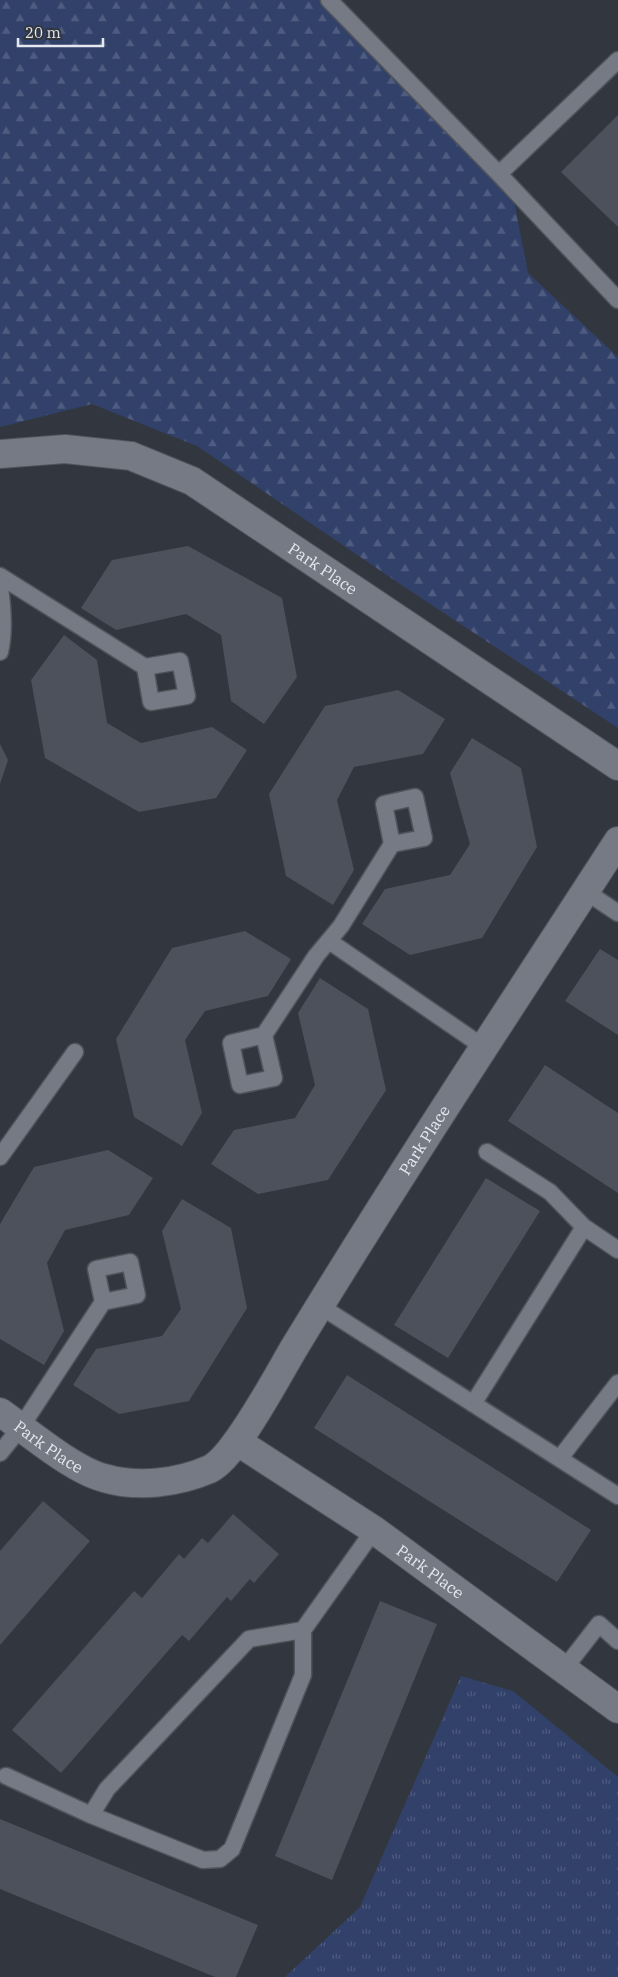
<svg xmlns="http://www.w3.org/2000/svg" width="618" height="1977" font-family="'IBM Plex Serif',serif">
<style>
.grass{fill:url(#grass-tufts)}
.forest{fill:url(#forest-firs)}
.building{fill:#4d515b}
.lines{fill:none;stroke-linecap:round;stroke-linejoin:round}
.service-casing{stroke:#4f535a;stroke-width:19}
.minor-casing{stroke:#4f535a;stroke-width:30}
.service{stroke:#757a84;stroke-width:16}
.minor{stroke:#757a84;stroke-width:28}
.labels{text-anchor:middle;stroke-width:4;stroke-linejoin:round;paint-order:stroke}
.street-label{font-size:16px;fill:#e5e8ee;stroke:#32363f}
</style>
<defs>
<pattern id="grass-tufts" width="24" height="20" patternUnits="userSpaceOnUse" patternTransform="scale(1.25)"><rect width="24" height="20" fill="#31416a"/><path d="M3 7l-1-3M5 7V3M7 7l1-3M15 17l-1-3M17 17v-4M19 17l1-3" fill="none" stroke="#4f5c80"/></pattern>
<pattern id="forest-firs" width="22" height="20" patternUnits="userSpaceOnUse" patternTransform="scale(1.25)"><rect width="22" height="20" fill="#31416a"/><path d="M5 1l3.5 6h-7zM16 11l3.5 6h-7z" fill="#4f5c80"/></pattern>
</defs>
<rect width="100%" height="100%" fill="#32363f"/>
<path class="grass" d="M461 1676 513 1691 618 1777V1977H285L360 1907Z"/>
<path class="forest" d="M0 0H328L512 191 528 273 618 357V728L400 584 197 446 92 404 0 427Z"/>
<path class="building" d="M618 115V227L561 172Z
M188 546 282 598 297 677 264 724 231 701 221 635 186 614 116 630 81 608 112 560Z
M64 635 97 660 107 723 141 743 212 727 247 750 216 798 139 812 45 758 31 680Z
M398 690 445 719 423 754 354 767 337 800 354 870 333 905 286 876 269 794 325 706Z
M472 738 521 768 537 847 482 938 410 955 362 924 385 889 450 875 470 844 450 773Z
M0 744 8 760 0 784Z
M245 931 291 959 268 996 205 1011 185 1040 202 1113 182 1146 134 1117 116 1039 172 948Z
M600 949 618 960V1035L565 1001Z
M320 978 368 1009 386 1090 328 1180 258 1194 211 1164 234 1130 295 1118 315 1085 298 1013Z
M545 1065 618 1113V1193L508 1121Z
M108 1150 153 1178 129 1215 65 1230 47 1263 64 1331 44 1365 0 1339V1224L34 1167Z
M486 1178 540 1211 448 1358 394 1325Z
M182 1199 231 1228 247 1308 189 1401 119 1414 73 1385 96 1349 162 1336 181 1309 162 1231Z
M347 1375 591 1530 557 1582 314 1428Z
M43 1501 90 1541 0 1645V1551Z
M233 1514 279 1554 254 1583 250 1579 231 1601 227 1597 189 1641 182 1635 61 1773 12 1730 134 1591 142 1598 179 1554 184 1559 202 1538 208 1543Z
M380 1601 437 1624 332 1880 275 1856Z
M0 1819 258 1925 236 1977H215L0 1889Z"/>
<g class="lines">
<defs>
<path id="service" d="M329 0 499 174 618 300
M499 174 618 60
M0 576 145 667 180 661 187 696 151 702 145 667
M0 588C3 609 5 631 0 652
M585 891 618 913
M329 941 485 1048
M264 1035 274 1078 240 1085 231 1043 264 1035 316 956 341 926 392 844 384 804 415 797 424 838 392 844
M487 1152 550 1192 584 1227 618 1250
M0 1157 75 1052
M320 1306 618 1496
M473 1404 584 1227
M0 1453 21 1427 103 1302 96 1269 130 1262 137 1295 103 1302
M560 1458 618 1383
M564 1669 599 1624 618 1641
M6 1776 91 1815 203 1860 220 1859 232 1849 303 1675V1630L374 1530
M91 1815 107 1789 249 1639 303 1630"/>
<g id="minor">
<path id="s1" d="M0 454 65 449 131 456 192 481 618 766"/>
<path id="s2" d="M0 1412C27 1431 73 1470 104 1478 138 1488 178 1483 210 1469 235 1457 278 1375 294 1348 398 1177 509 1009 618 841"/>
<path id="s3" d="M238 1442 374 1530 618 1709"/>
</g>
</defs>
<use href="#service" class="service-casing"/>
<use href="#minor" class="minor-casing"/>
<use href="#service" class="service"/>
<use href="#minor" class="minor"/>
</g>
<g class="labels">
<g class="street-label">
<text dy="6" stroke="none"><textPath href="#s1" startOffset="355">Park Place</textPath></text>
<text dy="6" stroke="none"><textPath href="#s2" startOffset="626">Park Place</textPath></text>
<text dy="6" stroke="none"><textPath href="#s2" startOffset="60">Park Place</textPath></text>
<text dy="6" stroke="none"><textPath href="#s3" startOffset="232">Park Place</textPath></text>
</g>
</g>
<path d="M18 38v8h85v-8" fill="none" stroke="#e5e8ee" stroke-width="2.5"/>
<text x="25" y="38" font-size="15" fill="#e5e8ee" stroke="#32363f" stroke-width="4" paint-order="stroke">20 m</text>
</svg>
